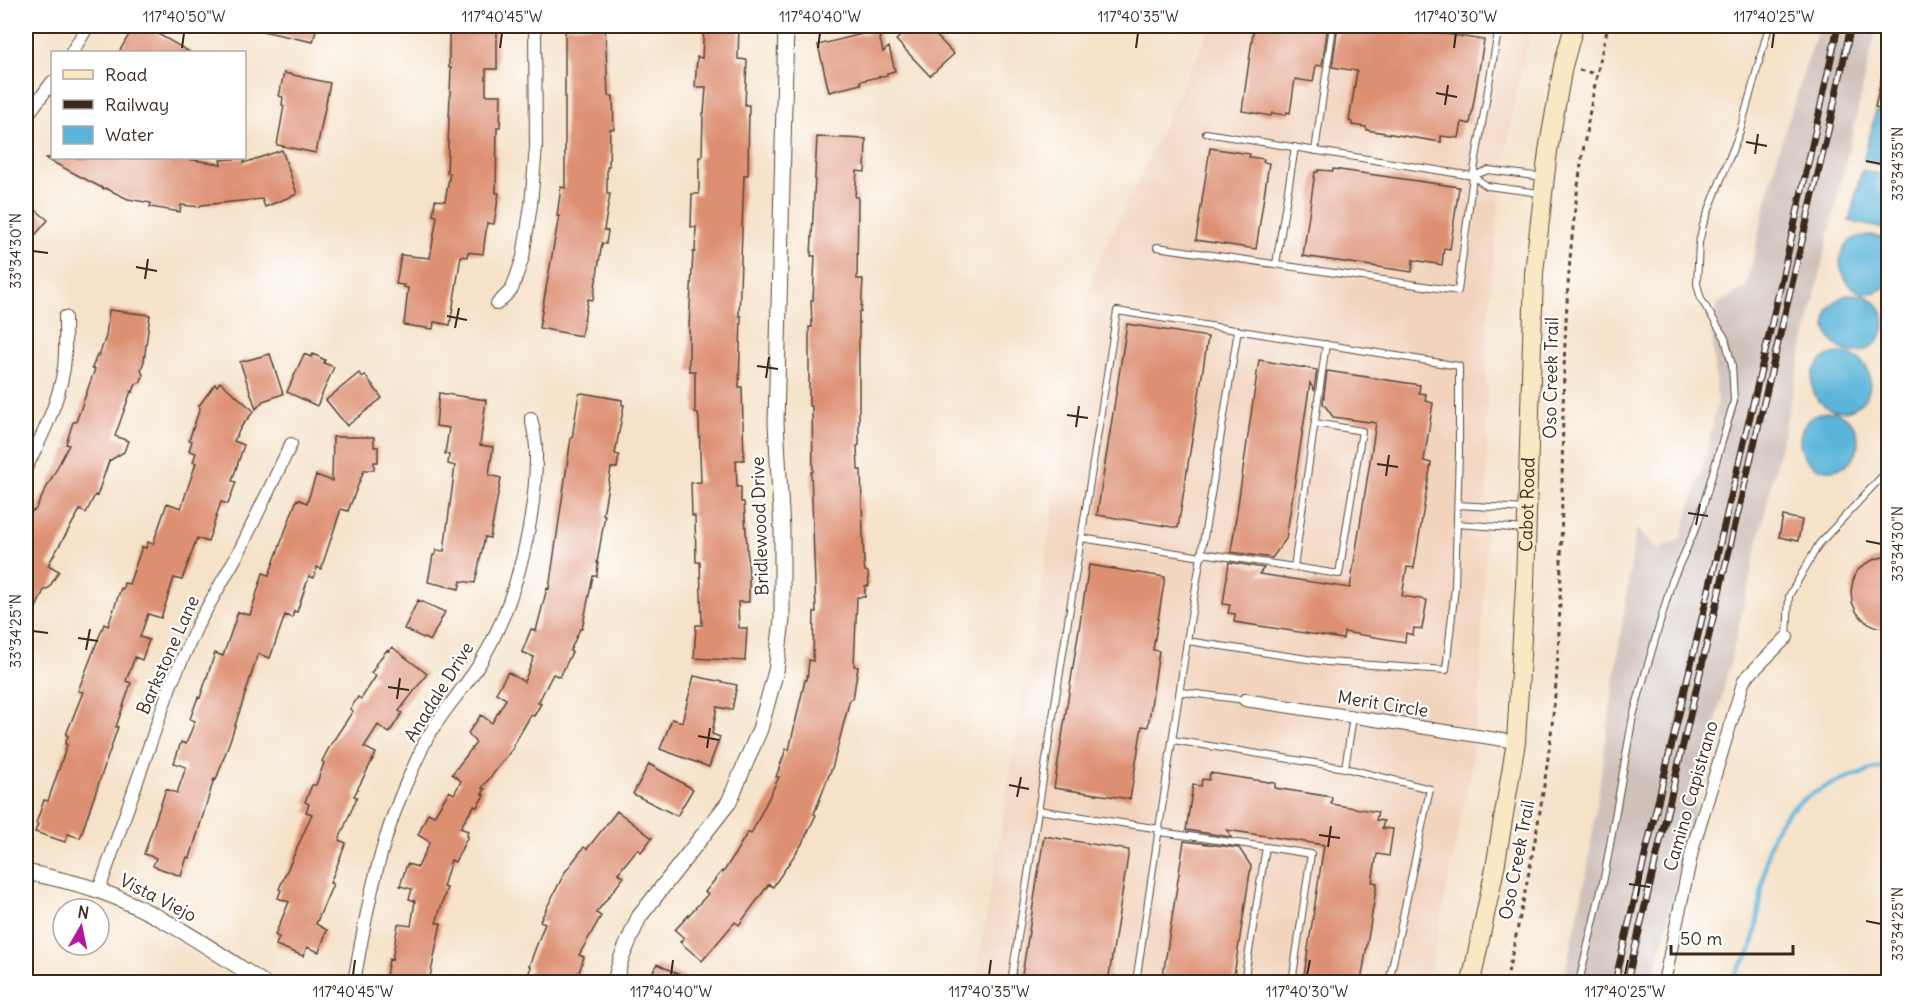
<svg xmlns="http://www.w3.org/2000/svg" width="1914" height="1008" font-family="Delius,sans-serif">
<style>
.built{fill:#f2d4be}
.industrial{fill:#cfc0ba}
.water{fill:#5bb5d9;stroke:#4b707c;stroke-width:1.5}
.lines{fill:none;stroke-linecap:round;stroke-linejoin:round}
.stream{stroke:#5bb5d9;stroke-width:4.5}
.building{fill:#dd8f72}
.service-casing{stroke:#574638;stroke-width:8}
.minor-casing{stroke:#574638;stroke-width:14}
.tertiary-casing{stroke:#574638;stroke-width:17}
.secondary-casing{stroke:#574638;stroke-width:20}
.path{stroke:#574638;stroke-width:3;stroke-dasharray:4.5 4.5;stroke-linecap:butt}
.service{stroke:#fff;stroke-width:6}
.minor{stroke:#fff;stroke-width:12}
.tertiary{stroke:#fff;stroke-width:15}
.secondary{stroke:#fae7c3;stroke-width:18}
.rail-casing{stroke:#3b2a1e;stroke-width:7}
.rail{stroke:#fff;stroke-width:4.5;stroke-dasharray:14;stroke-linecap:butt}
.ticks{fill:none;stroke:#3b2a1e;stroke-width:2}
.labels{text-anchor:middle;stroke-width:4.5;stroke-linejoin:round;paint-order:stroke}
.street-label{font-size:18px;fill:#3b2a1e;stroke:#fff}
.neatline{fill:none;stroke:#3b2a1e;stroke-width:2}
.ticks-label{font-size:15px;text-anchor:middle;fill:#3b2a1e}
</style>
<rect width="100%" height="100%" fill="#fff"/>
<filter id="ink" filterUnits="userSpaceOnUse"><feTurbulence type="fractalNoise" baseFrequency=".0167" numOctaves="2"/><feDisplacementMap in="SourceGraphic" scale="12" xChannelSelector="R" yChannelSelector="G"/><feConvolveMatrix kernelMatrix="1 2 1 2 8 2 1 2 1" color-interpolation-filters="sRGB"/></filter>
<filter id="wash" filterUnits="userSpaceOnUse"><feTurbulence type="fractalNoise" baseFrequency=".008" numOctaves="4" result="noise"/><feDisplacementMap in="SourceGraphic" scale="24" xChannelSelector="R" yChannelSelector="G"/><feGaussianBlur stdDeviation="1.35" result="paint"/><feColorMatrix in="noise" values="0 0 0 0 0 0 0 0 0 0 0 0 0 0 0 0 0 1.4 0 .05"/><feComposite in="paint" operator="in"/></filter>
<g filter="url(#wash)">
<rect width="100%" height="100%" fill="#f5e2c9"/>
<path class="built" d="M1211 26H1533L1518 84 1506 154 1500 198 1487 334V497L1480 700 1471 770 1428 982H975L1093 273Z"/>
<path class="industrial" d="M1819 26H1877L1741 617 1653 982H1563L1587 872 1636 529 1658 550 1681 539 1706 457 1717 402 1712 329 1717 304 1746 288 1779 149Z"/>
<path class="water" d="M1876 111 1888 113V167L1863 161Z
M1862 170 1888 176V230L1849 221Z
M1872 235 1881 238 1888 243V284C1849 320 1812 237 1872 235Z
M1826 323a29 29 0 1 1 58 0a29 29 0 1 1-58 0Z
M1812 382a29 29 0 1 1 58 0a29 29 0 1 1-58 0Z
M1800 441a29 29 0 1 1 58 0a29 29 0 1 1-58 0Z"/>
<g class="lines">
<path class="stream" d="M1732 982C1735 968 1748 960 1752 947 1761 914 1761 879 1769 847 1781 794 1844 779 1888 765"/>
</g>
<g id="blocks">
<path class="building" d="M134 26H144L190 52H119Z
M262 26H317L313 42 262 31Z
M449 26H497V69H486V95H501L500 127H497L496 193H499L494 224 487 223 483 254 468 252 467 257 461 256 450 325 434 322 433 329 404 325 408 288 403 287 404 285 396 284 401 255 430 258 437 216 433 215 435 200 445 201 450 173H447L451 68H449Z
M565 26H605L608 96H613L614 129H610L609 167H607V194H610L604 230 608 231 606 244 602 243 593 300 588 299 581 336 539 328 559 216H557L561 187 565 188Z
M704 26H739L738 59 747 60 745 105H749L748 175H744L739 316H741L739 387H742L744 460H736L737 487H741V502H744L749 576V602H738L739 628H747L745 661 694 658 696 625H702L700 562H696L695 516H692L691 483 701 482 699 421 698 413H695V371H689V326L693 252H695L696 227H691L692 194H699V157H702L703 113H704L706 87H695L697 57 702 58Z
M912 26H927L954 54 930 76 896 40Z
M1254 26H1328L1322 66 1316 65 1313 82 1295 79 1290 113 1287 112 1286 115 1272 113 1271 116 1242 111Z
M1338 26H1361L1413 34 1414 29 1484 40 1470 124 1462 122 1459 138 1441 136V142L1367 130 1366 127 1352 125V122L1349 121 1357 71 1332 67Z
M878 30 883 52 889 47 895 71 887 73V75L860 81 861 84 829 92 818 45Z
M1883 71 1888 72V110L1875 107Z
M284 73 330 83 316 153 277 145 284 106 282 105 283 97 279 96Z
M817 137 866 139 865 172 857 171 855 197H858L857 279H863L861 312H859V445L857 446 858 470H861L864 564 865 571 868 572 869 586H865V597H857L854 666 858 667 853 699H850L833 765 814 814 816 815 802 844 773 887 769 884 739 925 735 922 702 961 680 942 684 938 675 930 708 894 705 892 722 871 723 873 748 832 751 834 779 777H776L786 749 789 750 805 680H807L809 660 813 661 814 612H816L811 472H813L812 406H809V327H812L811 300H813L815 256H811Z
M1210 148 1250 154 1249 157 1264 159 1263 162 1269 163 1256 249 1196 240Z
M282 150 297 194 265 207 262 199 201 205 200 207 181 205 180 212 150 207 151 203 128 199 105 188 104 189 45 158H161L175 160 176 158H180L221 164 220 160 244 158V163Z
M1333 169 1459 187 1450 249 1444 248 1442 265 1413 260 1412 272 1303 256 1315 172H1318V170L1333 171Z
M26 202 48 220 26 246Z
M109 310 150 315 144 361 141 370 143 375 141 382 136 384 133 392 131 391 115 436 128 441 124 452 109 461 97 496 95 495 86 513 80 510 48 565 59 571 49 588 44 590 26 630V520L30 512 35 510 69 445 66 444 73 422H76L95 369 92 368 97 355 99 356 106 336Z
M1127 324 1208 337 1178 528 1097 515Z
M270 354 283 394 263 401 256 409 240 362Z
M304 354 311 357 313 354 325 360 324 363 334 367 317 406 287 392Z
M1259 360 1317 370 1314 390 1310 383 1286 539 1272 558 1231 552Z
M1327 371 1420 385 1419 393 1426 394 1425 401 1433 403 1424 461 1431 463 1414 568 1407 567 1402 596 1427 600 1422 629 1414 628 1413 635 1406 633 1405 642 1344 632 1343 639 1234 622 1235 614 1228 613 1230 605 1223 604 1229 562 1264 568 1259 574 1350 588 1376 423 1333 417 1323 403Z
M359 373 363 377 365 375 382 398 347 426 326 400Z
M220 382 254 411 241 427 234 441 244 445 232 481 236 482 228 504 221 502 208 542 197 538 182 580 174 578 161 618 148 614 140 637 149 640 142 660 135 657 126 681 131 683 116 727H118L80 838 68 834 65 842 35 832 38 824 36 823 44 800 48 801 67 745 65 744 68 736 66 735 83 692 78 691 104 624 108 626 121 588 123 589 124 583 129 584 142 547 146 548 148 542 153 544 167 503 181 508 196 463 193 462 196 453 189 451 192 441 189 440 200 408 198 407 215 384 217 386Z
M439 393 486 400 480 445 493 447 489 475 501 478 490 538 485 537 475 583 461 581 459 589 428 582 433 555H435L436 550 444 551 455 466 448 464 449 455 445 454 449 428 436 426Z
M582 393 622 400V405H624L615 454 619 455 617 468H611L603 515H605L597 563H598L597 576H593L582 629H580L570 651 572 652 560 677 553 674 538 703 541 704 534 716 531 715 513 746 514 747 482 788 485 789 482 794 484 795 477 807 474 806 460 828 468 831 466 836H468L455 862 451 860 443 887 447 888 436 923H441L429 982H385L389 959 392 960 398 924 411 926 415 901 409 899 412 889 400 886 407 864 418 867 430 842 418 835 428 813 434 816 449 791 454 794 461 781 452 774 476 743 468 733 481 715 492 723 506 699 496 693 508 672 524 682 534 657 522 652 531 629 536 631 547 588 549 589 571 438H572L579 394Z
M333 437H374V447H378V462H374V470H364L348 511 341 509 321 569 317 567 314 578 309 576 297 612 294 611 292 618 285 615 270 658 258 654 232 735 216 780 214 779 190 858 187 857 181 876 153 866 156 858 144 854 166 789 177 793 186 767 174 763 181 742 186 744 195 721 190 719 198 697 200 698 215 653 223 656 238 612 250 615 263 573 269 575 297 499 307 503 316 475 332 481Z
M1783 516 1802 520 1798 541 1779 537Z
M1888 556V628L1877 627 1866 622 1857 613 1852 602 1851 591 1853 581 1857 571 1865 564 1875 559Z
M1089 565 1165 577 1153 650 1159 651 1148 727 1142 726 1130 799 1054 788Z
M418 600 445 612 430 641 404 629Z
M392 647 427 674 399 711 402 713 389 733 378 725 364 747 376 753 354 796 357 797 339 840 346 843 330 883 333 884 316 924 327 930 319 952 307 947 303 956 276 945 279 937 275 935 289 902 278 898 281 890 279 889 312 814 306 812 309 804 305 802 312 785H316L324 763 322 761 331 744 353 711 350 709 358 697 361 699 376 676 371 673 376 666 375 665 387 650 389 651Z
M694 676 737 685 732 710 717 707 712 734 720 737 709 767 660 749 672 719 682 722Z
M649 764 693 789 677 816 633 794Z
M1210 773 1275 783V788L1332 797 1331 804 1378 812 1376 820 1384 821 1382 828 1393 829 1389 856 1377 854 1372 882 1377 883 1361 982H1303L1324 845 1227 830 1231 837 1186 830 1193 785 1201 786 1202 779 1209 780Z
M617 811 652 838 641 852 638 849 635 852 618 873 624 877 596 913 601 916 579 955 584 957 576 982 565 979 563 982H553L528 975 531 967 529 966 545 923 540 921 565 872 584 847 587 849Z
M1044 836 1129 850 1108 982H1021Z
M1184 841 1239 848 1251 866 1233 982H1162Z
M657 964 695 982H648Z"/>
</g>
</g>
<g filter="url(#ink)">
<use href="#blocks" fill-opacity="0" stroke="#574638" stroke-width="1.5"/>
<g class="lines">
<defs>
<path id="service" d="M1206 133 1473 176 1487 186 1540 193
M1315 151 1333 26
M1473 176 1488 170 1543 177
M1157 247 1458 291 1473 176 1499 26H1494
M1276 264 1295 147
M1458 505 1526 509
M1457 524 1526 529
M1081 538 1202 557
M1202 553 1294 567 1326 344
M1294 567 1339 574 1362 431 1315 423
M1787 637 1789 596 1819 544 1888 470
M1181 692 1245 700
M1173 740 1345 768 1430 789 1389 982
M1345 768 1353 717
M1038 810 1160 829
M1160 832 1266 847 1244 982
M1266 847 1311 854 1292 982
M1011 982 1117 311 1459 366V450L1455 587 1446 670 1327 662 1187 641
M1136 982 1187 641 1238 330
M1579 982 1604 878 1633 716 1672 581 1698 523 1734 401 1732 365 1725 338 1701 299 1697 284 1699 243 1703 225 1740 131 1769 26"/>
<path id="minor" d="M72 52 88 26
M26 117 52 82
M497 304 512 289 523 257 531 205 536 147 535 26
M26 468C42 437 58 404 64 368 66 352 65 334 65 317
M1245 700 1516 742
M99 890 171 684 198 624 240 550 291 444
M238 982 245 971
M354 982C365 920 376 857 400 798 407 780 416 762 424 744 439 713 467 687 483 658 517 599 537 517 536 449 536 439 533 428 531 418
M1664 982 1693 847 1744 680 1787 637"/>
<path id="tertiary" d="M26 872C50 877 74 882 97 890 157 911 210 948 262 982
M615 982 621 959 639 917 729 802 760 729 776 671 782 619V531L776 423 786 26"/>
<g id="secondary">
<path id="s1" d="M1471 982 1495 868 1516 742 1525 585 1534 273 1548 151 1563 66 1574 26"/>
</g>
</defs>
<use href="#service" class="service-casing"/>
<use href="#minor" class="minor-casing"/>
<use href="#tertiary" class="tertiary-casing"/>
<use href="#secondary" class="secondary-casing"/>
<path class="path" d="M1579 70 1596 74
M1506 982C1530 872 1552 766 1558 652 1564 536 1560 419 1567 303 1572 210 1586 117 1608 26"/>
<use href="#service" class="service"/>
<use href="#minor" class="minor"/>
<use href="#tertiary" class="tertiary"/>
<use href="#secondary" class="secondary"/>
<defs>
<path id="rail" d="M1615 982C1690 664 1770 346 1838 26
M1627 982 1829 127 1851 26"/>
</defs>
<use href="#rail" class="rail-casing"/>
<use href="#rail" class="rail"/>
</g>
</g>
<path class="ticks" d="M182 48 184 33M500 48 502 33M818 48 820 33M1136 48 1138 33M1454 48 1456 33M1772 48 1774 33M1436 93 1457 97M1445 105 1448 85M1746 142 1767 146M1755 154 1758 134M1866 161 1881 164M33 251 48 253M136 267 157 271M145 279 148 259M447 316 467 320M455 328 459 308M757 366 778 369M766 378 769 357M1067 415 1088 418M1076 427 1079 406M1377 464 1398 467M1386 476 1389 455M1688 513 1708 516M1696 525 1700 504M1866 541 1881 544M33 631 48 633M78 638 98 641M86 650 90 629M388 687 409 690M397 699 400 678M698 736 719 740M707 748 710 728M1009 785 1029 789M1017 797 1021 777M1319 835 1340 838M1328 847 1331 826M1629 884 1650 887M1638 896 1641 875M1866 921 1881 924M353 975 355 960M671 975 673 960M989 975 991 960M1307 975 1310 960M1625 975 1628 960"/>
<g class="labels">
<g class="street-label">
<text transform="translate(1551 378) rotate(-89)" y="6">Oso Creek Trail</text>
<text dy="6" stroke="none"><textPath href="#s1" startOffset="482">Cabot Road</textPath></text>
<text transform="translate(760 526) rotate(-92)" y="6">Bridlewood Drive</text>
<text transform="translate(168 655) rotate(-66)" y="6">Barkstone Lane</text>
<text transform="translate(439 692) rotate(-58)" y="6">Anadale Drive</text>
<text transform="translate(1383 704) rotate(9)" y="6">Merit Circle</text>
<text transform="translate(1691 796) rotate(-74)" y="6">Camino Capistrano</text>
<text transform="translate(1517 860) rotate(-79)" y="6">Oso Creek Trail</text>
<text transform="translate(158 898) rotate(27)" y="6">Vista Viejo</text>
</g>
</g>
<rect width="1914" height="1008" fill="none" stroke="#fff" stroke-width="66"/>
<rect x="51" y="51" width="195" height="108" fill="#ffffff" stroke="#b1aaa5" stroke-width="1.5"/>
<rect x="63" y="70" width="30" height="9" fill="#fae7c3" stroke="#b1aaa5" stroke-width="1.5"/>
<text x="105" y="81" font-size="18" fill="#3b2a1e">Road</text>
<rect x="63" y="100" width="30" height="9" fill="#3b2a1e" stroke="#b1aaa5" stroke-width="1.5"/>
<text x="105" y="111" font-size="18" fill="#3b2a1e">Railway</text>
<rect x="63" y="126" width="30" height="18" fill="#5bb5d9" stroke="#b1aaa5" stroke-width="1.5"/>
<text x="105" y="141" font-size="18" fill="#3b2a1e">Water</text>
<g transform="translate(81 927) rotate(9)"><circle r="28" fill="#ffffff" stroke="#b1aaa5" stroke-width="1.5"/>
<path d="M0-4.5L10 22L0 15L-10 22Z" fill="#b5179e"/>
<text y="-9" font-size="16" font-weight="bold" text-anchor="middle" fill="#3b2a1e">N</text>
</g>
<path d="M1671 945v9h122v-9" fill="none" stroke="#3b2a1e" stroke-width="3"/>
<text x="1680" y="945" font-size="18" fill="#3b2a1e" stroke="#ffffff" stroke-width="4.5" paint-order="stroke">50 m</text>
<rect x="33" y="33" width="1848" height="942" class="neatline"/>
<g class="ticks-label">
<text x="184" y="22">117°40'50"W</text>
<text x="502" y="22">117°40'45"W</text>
<text x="820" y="22">117°40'40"W</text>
<text x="1138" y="22">117°40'35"W</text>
<text x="1456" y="22">117°40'30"W</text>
<text x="1774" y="22">117°40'25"W</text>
<text transform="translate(1898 164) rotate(-90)" y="5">33°34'35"N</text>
<text transform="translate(16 251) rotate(-90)" y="5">33°34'30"N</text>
<text transform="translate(1898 544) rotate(-90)" y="5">33°34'30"N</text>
<text transform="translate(16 631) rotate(-90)" y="5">33°34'25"N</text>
<text transform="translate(1898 924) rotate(-90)" y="5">33°34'25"N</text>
<text x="353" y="997">117°40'45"W</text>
<text x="671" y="997">117°40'40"W</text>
<text x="989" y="997">117°40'35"W</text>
<text x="1307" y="997">117°40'30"W</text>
<text x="1625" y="997">117°40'25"W</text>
</g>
</svg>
